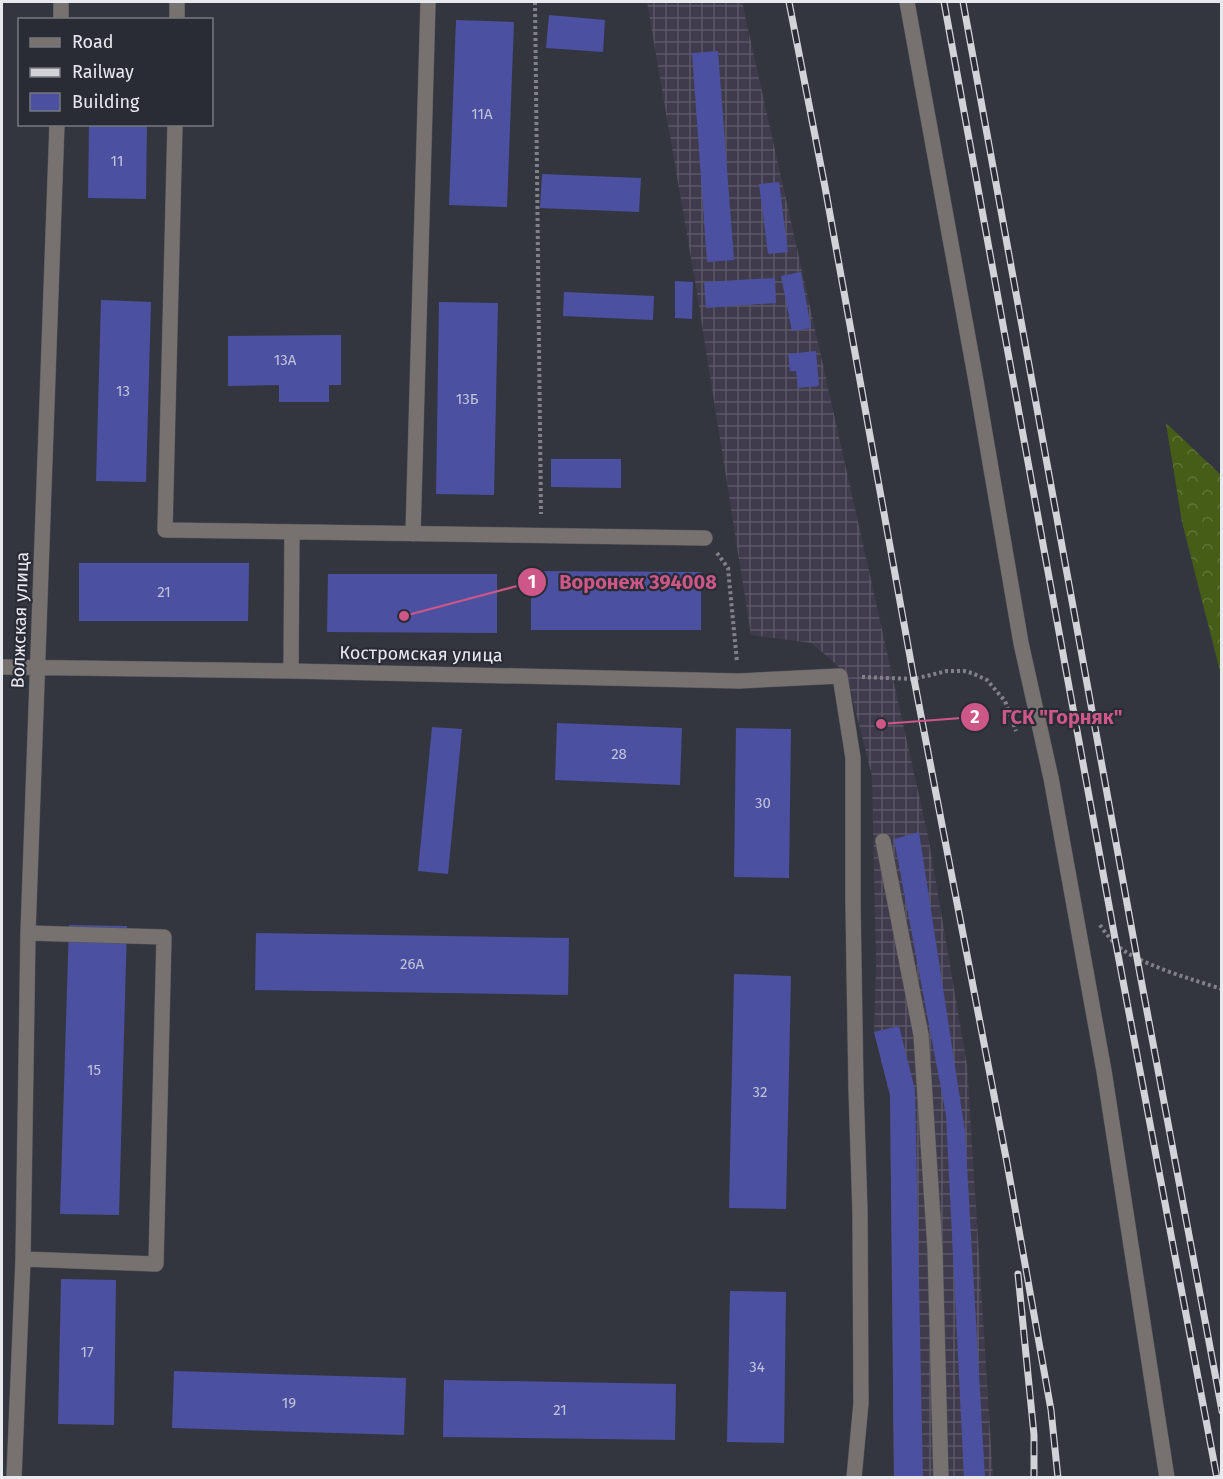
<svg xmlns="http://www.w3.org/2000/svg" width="1223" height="1479" font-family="'Fira Sans',sans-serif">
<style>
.industrial{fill:url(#industrial-grid)}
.forest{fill:url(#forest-crowns)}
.building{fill:#4c50a0}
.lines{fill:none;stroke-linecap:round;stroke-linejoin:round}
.minor-casing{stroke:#51535b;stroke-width:16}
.path{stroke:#808189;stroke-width:4;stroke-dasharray:3 3;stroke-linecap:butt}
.minor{stroke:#77726f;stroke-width:15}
.rail-casing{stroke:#d2d3d9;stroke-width:7}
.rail{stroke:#2a2c35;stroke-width:4.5;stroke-dasharray:14;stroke-linecap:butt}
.labels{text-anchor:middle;stroke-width:4.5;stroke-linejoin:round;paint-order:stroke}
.number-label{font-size:15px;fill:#c1c3db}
.street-label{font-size:18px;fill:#e8e9ef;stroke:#2a2c35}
.leader{fill:none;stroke:#cd5787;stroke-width:2}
.callout-dot{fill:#cd5787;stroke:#2a2c35;stroke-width:2}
.mark-label{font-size:18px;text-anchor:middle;font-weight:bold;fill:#fff}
.callout-label{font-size:20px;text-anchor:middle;font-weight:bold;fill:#cd5787;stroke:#2a2c35;stroke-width:4.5;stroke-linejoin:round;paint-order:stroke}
</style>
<defs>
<pattern id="industrial-grid" width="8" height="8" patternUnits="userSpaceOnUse" patternTransform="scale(1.5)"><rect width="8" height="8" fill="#403b4c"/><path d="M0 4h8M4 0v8" fill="none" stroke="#5c5766"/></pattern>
<pattern id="forest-crowns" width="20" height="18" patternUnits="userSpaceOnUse" patternTransform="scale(1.5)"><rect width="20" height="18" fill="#455d16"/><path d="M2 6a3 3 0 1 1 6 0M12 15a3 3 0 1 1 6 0" fill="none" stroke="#607438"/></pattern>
</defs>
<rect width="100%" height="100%" fill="#34363f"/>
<path class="industrial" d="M647 2H742L928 836 967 1065 993 1477H894L890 1096 874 1032 876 965 872 776 846 673 812 643 751 635 697 293Z"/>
<path class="forest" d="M1166 423 1221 475V675L1182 522Z"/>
<path class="building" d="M549 15 605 20 603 52 546 48Z
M456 20 514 22 507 207 449 205Z
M718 51 734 260 707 262 692 53Z
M89 124H147L146 199 88 198Z
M542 174 641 178 639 212 540 208Z
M779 182 788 252 768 254 759 184Z
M801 272 811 328 792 331 781 276Z
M775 278 776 303 706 308 704 282Z
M675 281 693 282 692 319 675 318Z
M564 292 654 296 653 320 563 316Z
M101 300 151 302 146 482 96 481Z
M439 302 498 303 494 495 436 494Z
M341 335V385H329V402H279V385L228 386V336Z
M816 351 819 386 798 388 796 371H790L788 354Z
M551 459H621V488L551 487Z
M79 563H249L248 621H79Z
M531 571 701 572V630H531Z
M328 574H497V633L327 632Z
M557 723 682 728 680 785 555 780Z
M432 727 462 729 448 874 418 871Z
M736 728 791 729 789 878 734 877Z
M919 832 965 1131 985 1478H964L946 1115 894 839Z
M69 925 127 926 119 1215 60 1214Z
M256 933 569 938 568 995 255 990Z
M734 974 791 976 786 1209 729 1208Z
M899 1026 915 1090 923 1478H894L890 1095 874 1032Z
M61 1279 116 1280 114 1425 58 1424Z
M730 1291 786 1292 784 1443 727 1442Z
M174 1371 406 1378 404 1435 172 1428Z
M444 1380 676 1384 675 1440 443 1437Z"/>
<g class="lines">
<defs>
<path id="minor" d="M907 2 976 381 1021 643 1051 778 1104 1071 1167 1478
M61 20V2
M177 20V2
M175 124 165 530 705 538
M413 534 428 2
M2 667 291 671 739 681 840 676 853 758V904L856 1088 860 1212 861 1403 854 1478
M291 671 292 532
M883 841 921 1035 935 1249 941 1478
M23 1259 156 1264 164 937 28 933
M14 1478 23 1259 28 933 57 124"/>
</defs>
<use href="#minor" class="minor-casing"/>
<path class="path" d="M535 2 541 514
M717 553 728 568 737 662
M862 677 914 679 947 671H964L972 673 987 680 1005 701 1016 731
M1100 925C1104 931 1109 937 1114 943 1134 963 1194 980 1222 989"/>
<use href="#minor" class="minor"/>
<defs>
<path id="rail" d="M789 2 825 187 914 679 1007 1163 1051 1410 1058 1478
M944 2 1116 944 1217 1478
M963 2 1137 958 1222 1411
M1018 1274 1034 1435V1478"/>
</defs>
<use href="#rail" class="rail-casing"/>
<use href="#rail" class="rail"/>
</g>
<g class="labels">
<g class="number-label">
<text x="482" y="119">11А</text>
<text x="117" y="166">11</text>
<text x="285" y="365">13А</text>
<text x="123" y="396">13</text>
<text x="467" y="404">13Б</text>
<text x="164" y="597">21</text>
<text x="619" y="759">28</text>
<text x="763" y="808">30</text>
<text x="412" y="969">26А</text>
<text x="94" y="1075">15</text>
<text x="760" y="1097">32</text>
<text x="87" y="1357">17</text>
<text x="757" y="1372">34</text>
<text x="289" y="1408">19</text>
<text x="560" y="1415">21</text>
</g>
<g class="street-label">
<text transform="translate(20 620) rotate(-88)" y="6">Волжская улица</text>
<text transform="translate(421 654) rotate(1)" y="6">Костромская улица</text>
</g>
</g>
<path class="leader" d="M404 616L532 582M881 724L975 717"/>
<g class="callout-dot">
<circle cx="404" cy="616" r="6"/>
<circle cx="881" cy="724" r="6"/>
<circle cx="532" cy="582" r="15"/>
<circle cx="975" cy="717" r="15"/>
</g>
<g class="mark-label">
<text x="532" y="588">1</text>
<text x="975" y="723">2</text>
</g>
<g class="callout-label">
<text x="638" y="589">Воронеж 394008</text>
<text x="1062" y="724">ГСК "Горняк"</text>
</g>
<rect width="1223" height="1479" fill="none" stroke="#e8e9ef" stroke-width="6"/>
<rect x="18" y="18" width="195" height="108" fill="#2a2c35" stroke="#76787f" stroke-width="1.5"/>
<rect x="30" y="38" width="30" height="9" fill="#77726f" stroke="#76787f" stroke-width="1.5"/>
<text x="72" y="48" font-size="18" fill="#e8e9ef">Road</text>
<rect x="30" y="68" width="30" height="9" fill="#d2d3d9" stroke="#76787f" stroke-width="1.5"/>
<text x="72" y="78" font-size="18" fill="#e8e9ef">Railway</text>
<rect x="30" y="93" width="30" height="18" fill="#4c50a0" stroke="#76787f" stroke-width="1.5"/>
<text x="72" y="108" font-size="18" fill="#e8e9ef">Building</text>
</svg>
